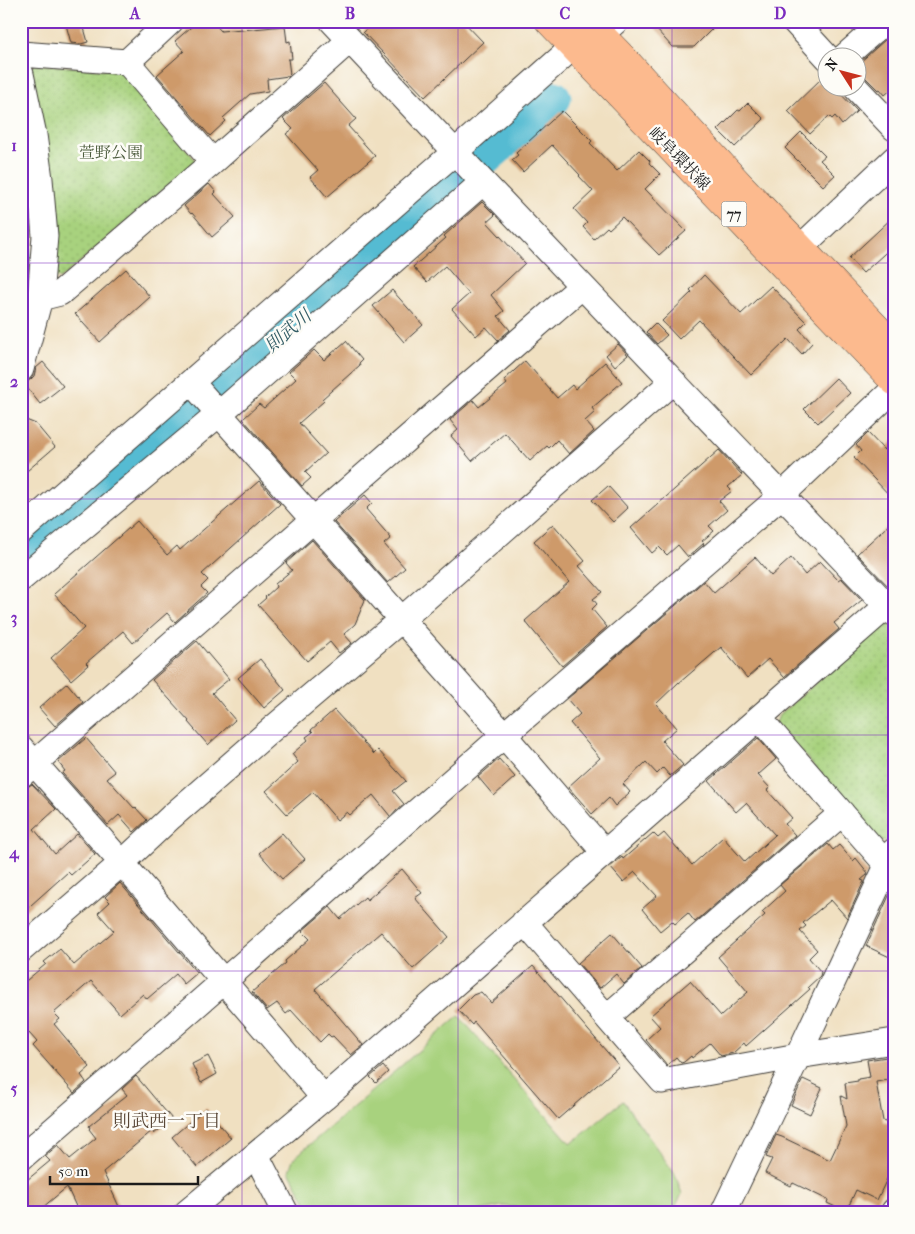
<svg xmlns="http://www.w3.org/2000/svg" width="915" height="1234" font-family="'IM FELL French Canon','Noto Serif JP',serif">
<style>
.green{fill:url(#green-dots);stroke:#62774d}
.pitch{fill:#a8d27e;stroke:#62774d}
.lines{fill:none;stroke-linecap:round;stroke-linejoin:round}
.stream{stroke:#54bbd2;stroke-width:5.5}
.river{stroke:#54bbd2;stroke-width:35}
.building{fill:#ce9a6b}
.minor-casing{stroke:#3c3935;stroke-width:27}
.major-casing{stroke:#3c3935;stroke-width:29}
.minor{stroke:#fff;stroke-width:25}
.major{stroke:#fcba8e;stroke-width:28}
.grid{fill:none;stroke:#7b2cbf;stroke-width:1;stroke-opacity:0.55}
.labels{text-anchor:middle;stroke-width:5;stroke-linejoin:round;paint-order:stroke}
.shield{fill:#fdfcf7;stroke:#605f5e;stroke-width:1}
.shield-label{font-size:15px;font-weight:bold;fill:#1c1c1c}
.park-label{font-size:16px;fill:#4d5c3e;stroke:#fdfcf7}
.street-label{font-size:16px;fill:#1c1c1c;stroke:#fdfcf7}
.water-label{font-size:18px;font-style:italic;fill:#325c65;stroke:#fdfcf7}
.neighbourhood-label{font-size:18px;fill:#5a4838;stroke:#fdfcf7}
.neatline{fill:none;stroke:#7b2cbf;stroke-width:2}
.grid-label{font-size:16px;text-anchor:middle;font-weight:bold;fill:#7b2cbf}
</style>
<defs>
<pattern id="green-dots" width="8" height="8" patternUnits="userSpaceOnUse" patternTransform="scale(1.25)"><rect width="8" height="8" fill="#a8d27e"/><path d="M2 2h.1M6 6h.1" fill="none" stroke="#90b46c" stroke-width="1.8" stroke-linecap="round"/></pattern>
</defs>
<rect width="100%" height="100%" fill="#fdfcf7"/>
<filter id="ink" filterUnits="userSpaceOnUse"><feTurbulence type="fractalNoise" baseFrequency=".02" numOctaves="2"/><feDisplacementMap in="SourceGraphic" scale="10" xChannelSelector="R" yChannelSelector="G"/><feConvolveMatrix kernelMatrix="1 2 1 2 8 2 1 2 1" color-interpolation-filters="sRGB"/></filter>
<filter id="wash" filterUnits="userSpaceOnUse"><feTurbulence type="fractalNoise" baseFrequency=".0096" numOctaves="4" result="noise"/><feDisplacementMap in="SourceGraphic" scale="20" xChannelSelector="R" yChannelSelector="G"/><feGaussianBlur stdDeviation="1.12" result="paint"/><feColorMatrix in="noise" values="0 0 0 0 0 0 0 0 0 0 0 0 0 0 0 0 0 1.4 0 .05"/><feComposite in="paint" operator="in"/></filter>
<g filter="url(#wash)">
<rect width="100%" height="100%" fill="#f0e0c1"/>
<path class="green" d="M35 64 124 71 196 161 60 279 50 273 30 70Z
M884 624 892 625 894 627V831L890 840 880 842 776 723 779 715Z"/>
<path class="pitch" d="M459 1016 571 1144 623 1101 675 1174 682 1194 672 1213H578L502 1206 468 1213H312L289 1171 293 1159Z"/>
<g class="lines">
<path class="stream" d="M21 154C31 204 31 257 21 306"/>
<path class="river" d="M21 563 554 98"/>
</g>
<g id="blocks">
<path class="building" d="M65 21H82L88 42 81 44 71 43Z
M198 21H212L221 31 242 29V30L285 26 287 42 290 41 292 59H288L290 74 288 76 267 79 268 91 250 94 223 118 226 121 210 136 157 75 184 51 175 41Z
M375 21H463L483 42 425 97 363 32Z
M649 21H720L694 47H672Z
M886 39 894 48V87L885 95 880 89 878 90 866 78 861 74H858V64Z
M824 76 828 79V88H835L857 111 842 125 835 116 832 119 829 116 810 134 788 111Z
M324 83 356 119 348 126 375 156 327 197 310 177 318 170 286 134 293 129 283 119Z
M748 103 764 119 735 147 718 130 738 110 740 111Z
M562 111 592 141 590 143 617 171 639 150 650 161 649 163 660 174 645 189 686 231 659 255 622 217 609 229 607 227 594 239 583 227 587 223 574 209 593 191 579 176 580 175 552 145 523 172 512 160 518 155 516 153Z
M801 132 825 156 820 160 835 175 823 186 785 148Z
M209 184 216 192 214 194 235 217 212 237 192 213 191 214 184 206Z
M482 202 495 215 487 222 525 263 491 295 504 311 498 316 510 330 498 340 486 327 476 336 452 309 469 294 445 266 427 282 413 267 446 238 444 236Z
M894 216V245L863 273 849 258Z
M126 269 150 297 100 342 75 314Z
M704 275 741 314 771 286 806 322 799 329 812 343 802 354 788 339 751 375 699 320 679 339 662 321 692 292 690 290Z
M392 290 423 325 404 342 373 306Z
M655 323 667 335 657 344 646 332Z
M346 341 362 360 359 363 360 365 322 399 324 401 299 423 326 453 305 472 311 478 302 486 243 419 259 404 264 408 296 379 289 372 314 350 324 360Z
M618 344 628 355 615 366 606 355Z
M525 361 557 398 572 385 575 389 605 362 622 382 592 408 595 412 585 421 594 431 569 454 557 440 549 448 547 446 530 461 505 433 472 461 451 436 458 430 450 420 473 400 479 407 507 384 504 380Z
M43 362 63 386 40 404 24 384 31 379 34 376 36 368Z
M836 378 850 393 818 423 804 409Z
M21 418 36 424 55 447 21 476Z
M868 433 884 450 894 440V500L854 458 861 451 856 445Z
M719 450 742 475 728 487 732 491 719 501 727 510 709 526 714 531 702 541 704 543 688 557 678 545 667 555 659 547 652 553 631 528Z
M259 481 280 504 202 574 208 580 201 587 207 593 175 622 167 613 133 643 123 631 86 663 88 665 71 680 51 658 84 628 54 594 137 521 167 555 177 546 180 550Z
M608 486 628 508 613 522 592 500Z
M365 495 372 503 366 509 391 538 384 544 405 568 388 583 334 522Z
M894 520V592L857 554Z
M553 524 585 561 579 566 602 592 593 599 597 604 592 609 607 627 562 666 525 621 569 582 534 541Z
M312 540 365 600 355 624 344 634 352 643 339 653 330 642 307 661 258 605 266 598 265 597 276 587 275 584 292 570 286 563Z
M755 557 771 576 791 558 805 575 820 561 838 580 841 578 862 600 834 623 839 629 784 677 768 659 747 678 721 647 679 683V682L656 704 677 728 662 741 683 765 670 776 663 768 657 774 646 762 623 784 630 792 615 806 609 798 592 814 568 787 600 758 570 723 580 714 567 699 704 581 714 593Z
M197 641 229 679 212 693 235 720 208 745 188 722 189 721 152 680Z
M260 659 285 690 264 708 238 678Z
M67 683 83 702 55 726 39 708Z
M334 710 374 754 378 750 406 781 393 791 404 804 390 816 373 795 350 815 347 812 337 820 313 792 287 814 266 791 298 762 292 754 308 740 306 737 313 732 311 730Z
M86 738 115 772 107 778 134 808 135 807 147 820 134 832 119 815 108 825 62 773 65 771 58 762Z
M758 738 776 759 758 775 770 788 767 790 792 818 785 824 795 835 695 922 688 913 675 924 672 921 660 931 642 909 657 896 635 872 623 882 610 867 622 857 623 859 653 833 658 838 664 833 692 865 723 837 745 862 775 835 746 803 736 812 709 781Z
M499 759 515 777 494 796 478 777Z
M32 784 56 809 34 829 55 854 77 834 95 854 71 875 68 872 21 914V789H24Z
M282 833 305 859 282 879 259 853Z
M828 844 833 850 839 845 853 861 856 858 868 873 867 875 861 880 864 881 847 918 831 900 803 923 806 926 800 931 817 950 809 958 821 972 820 976 808 987 810 989 746 1046 744 1043 733 1053 721 1056 710 1043 692 1058 691 1056 684 1062 681 1063 676 1057 667 1065 646 1040 660 1027 650 1016 690 981 721 1016 748 992 718 957 765 915 762 912 785 891 780 885Z
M402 869 422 893 415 898 449 937 413 969 381 932 315 989 363 1045 351 1055 333 1036 331 1037 328 1034 320 1042 291 1010 286 1014 277 1003 267 1010 252 992 286 963 285 961 310 939 302 931 330 907 340 919 365 897 367 900Z
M120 883 197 973 184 984 176 974 147 999 143 994 120 1014 91 981 54 1013 60 1019 54 1024 90 1067 81 1075 86 1082 74 1093 33 1046 37 1042 21 1024V985L46 964 44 962 60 949 74 965 114 931 98 913 110 902 105 897Z
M894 885V959L866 946Z
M612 933 642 968 624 984 616 974 600 988 578 963Z
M533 966 619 1066 558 1119 474 1022 472 1025 458 1010 473 995 481 992 491 1003Z
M208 1056 217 1074 201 1083 192 1064Z
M894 1056V1079L876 1082 883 1121 894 1126V1164L877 1200 856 1190 846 1212 827 1203 828 1200 793 1183 791 1186 765 1173 772 1159 766 1157 776 1135 782 1137 830 1160 846 1126 841 1096 847 1099 845 1083 858 1081V1079L870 1077 867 1060Z
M383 1066 388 1072 376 1083 370 1077Z
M136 1076 172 1119 154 1134 152 1131 103 1172 122 1213H79L67 1187 36 1213H21V1185L50 1161 45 1156 58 1145 70 1159 96 1138 89 1129 90 1128 89 1126 127 1095 122 1089Z
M803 1079 822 1088 810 1114 791 1105Z
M206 1108 231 1138 197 1167 172 1137Z"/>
</g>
</g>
<g filter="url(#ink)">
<use href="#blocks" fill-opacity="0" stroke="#3c3935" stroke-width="1"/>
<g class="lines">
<defs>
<path id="minor" d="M332 21 483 182 894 613
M794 21 828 58
M21 54 127 62 213 162
M843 58 885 21
M127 62 171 21
M21 74 34 135 40 179 45 236 40 298 21 369
M856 88 894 128
M800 248 894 159
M40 298 60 293 213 162 350 40
M191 382 504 735 605 853
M21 531 191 382 455 152 573 47 600 35 616 21
M21 579 219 414 483 182
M759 718 887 865
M21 748 122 863 324 1098
M21 775 582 286
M524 922 662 1081 798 1056 894 1041
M21 950 122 863 171 817 265 735 401 620 672 382
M607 1017 842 813
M256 1155 286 1213
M21 1158 224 981 504 735 781 496 894 389
M186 1213 324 1098 887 606
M723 1213 798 1056 894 851
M893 1213 894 1211"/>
<path id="major" d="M549 21 894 381
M587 21 626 61 739 184 894 346"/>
</defs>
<use href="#minor" class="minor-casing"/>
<use href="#major" class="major-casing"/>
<use href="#minor" class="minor"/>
<use href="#major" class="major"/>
</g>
</g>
<path class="grid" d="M242 21V1213M458 21V1213M672 21V1213M21 263H894M21 499H894M21 735H894M21 971H894"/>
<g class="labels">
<rect class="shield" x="721.5" y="201.5" width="25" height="25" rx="4"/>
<g class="shield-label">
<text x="734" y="219">77</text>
</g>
<g class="park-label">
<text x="111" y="158">萱野公園</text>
</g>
<g class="street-label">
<text transform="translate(680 158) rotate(46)" y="6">岐阜環状線</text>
</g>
<g class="water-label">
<text transform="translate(288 331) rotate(-41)" y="6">則武川</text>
</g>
<g class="neighbourhood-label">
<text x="167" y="1127">則武西一丁目</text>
</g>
</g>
<rect width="915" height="1234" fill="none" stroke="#fdfcf7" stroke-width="55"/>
<g transform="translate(842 72) rotate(306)"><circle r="24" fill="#fdfcf7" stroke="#a3a29f"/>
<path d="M0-4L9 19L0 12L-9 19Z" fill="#c8321e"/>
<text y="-8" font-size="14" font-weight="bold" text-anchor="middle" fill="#1c1c1c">N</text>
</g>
<path d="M50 1176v8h148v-8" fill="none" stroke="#1c1c1c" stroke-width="2.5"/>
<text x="58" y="1176" font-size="15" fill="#1c1c1c" stroke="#fdfcf7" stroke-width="4" paint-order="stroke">50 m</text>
<rect x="28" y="28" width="860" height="1178" class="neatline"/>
<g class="grid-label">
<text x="135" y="19">A</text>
<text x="350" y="19">B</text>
<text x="565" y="19">C</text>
<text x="780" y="19">D</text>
<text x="14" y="151">1</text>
<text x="14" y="387">2</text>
<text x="14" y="623">3</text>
<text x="14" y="858">4</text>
<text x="14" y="1094">5</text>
</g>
</svg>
